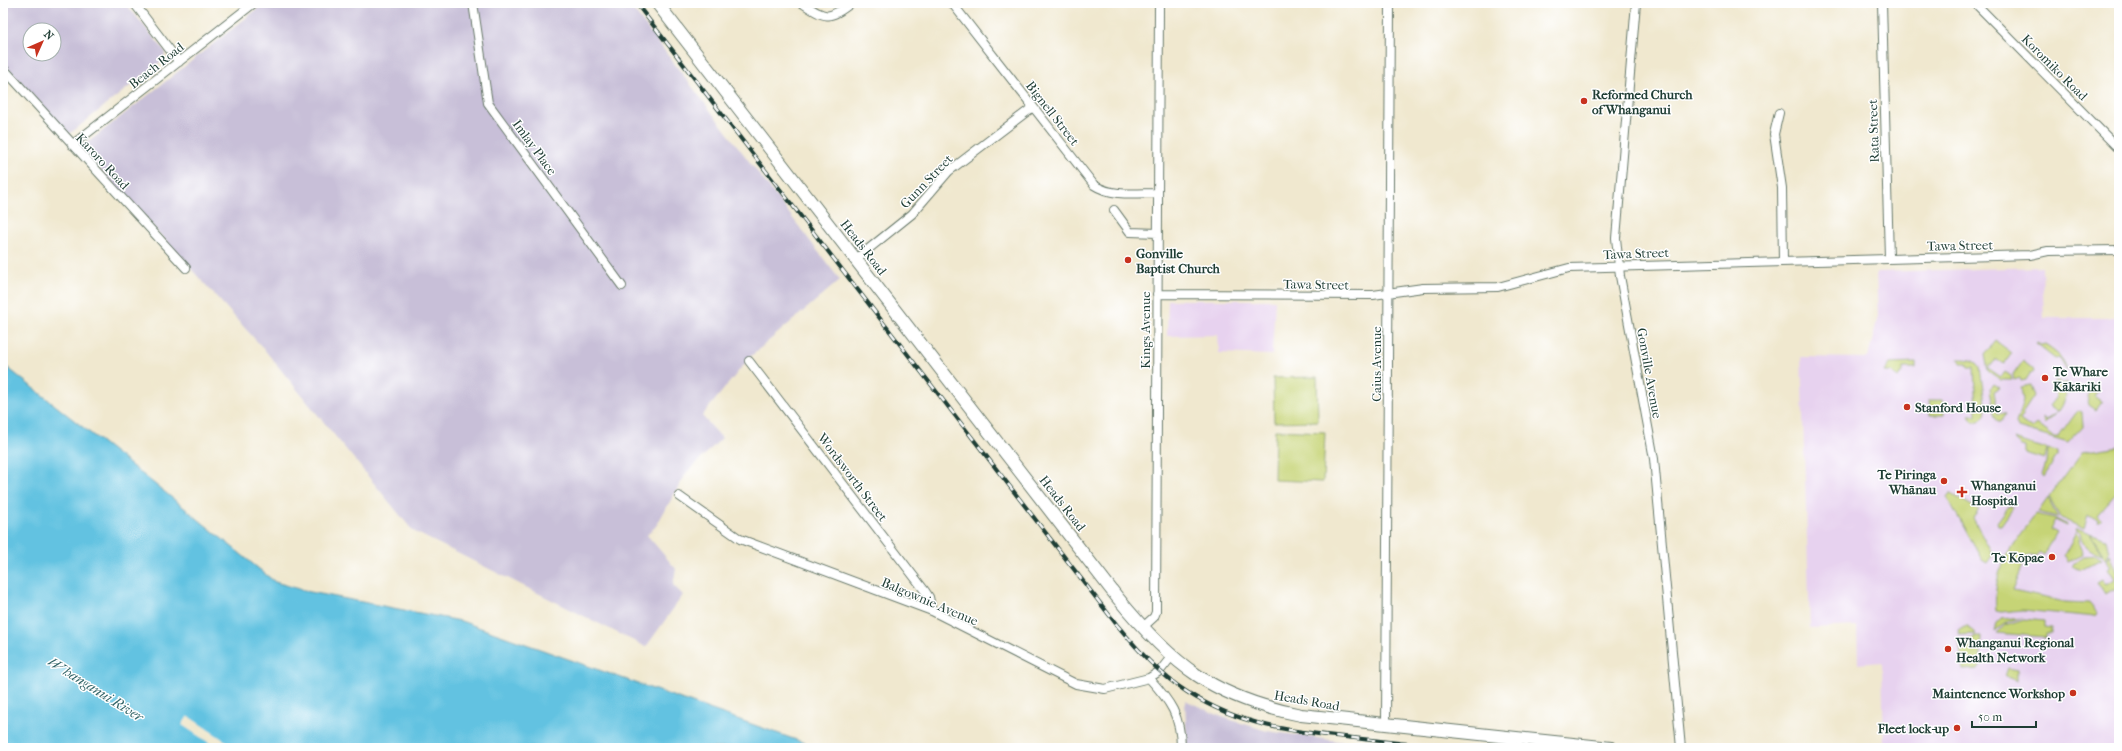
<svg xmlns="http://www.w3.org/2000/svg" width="2122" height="751" font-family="'IM FELL French Canon',serif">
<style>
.built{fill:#e7d2ef}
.industrial{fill:#c8bfd8;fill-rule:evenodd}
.green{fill:#c6d476;stroke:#728855}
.water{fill:#62c2e1;stroke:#40808a}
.pier{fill:#f0e8cf}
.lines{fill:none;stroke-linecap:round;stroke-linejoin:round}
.minor-casing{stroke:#68796a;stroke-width:10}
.secondary-casing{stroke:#68796a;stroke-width:14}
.minor{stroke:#fff;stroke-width:8}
.secondary{stroke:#fff;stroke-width:12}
.rail-casing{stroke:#1f3d34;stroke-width:4}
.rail{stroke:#fff;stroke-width:2.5;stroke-dasharray:8;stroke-linecap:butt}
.poi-dot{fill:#c8321e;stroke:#fff;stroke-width:1.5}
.labels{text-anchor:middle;stroke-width:3;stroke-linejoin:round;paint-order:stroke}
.street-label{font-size:13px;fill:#1f3d34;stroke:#fff}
.poi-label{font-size:13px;font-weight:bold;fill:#1f3d34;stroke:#fff;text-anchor:start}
.water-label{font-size:14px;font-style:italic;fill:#336568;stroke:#fff}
</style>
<rect width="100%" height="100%" fill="#fff"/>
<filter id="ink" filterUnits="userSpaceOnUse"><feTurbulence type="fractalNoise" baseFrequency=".025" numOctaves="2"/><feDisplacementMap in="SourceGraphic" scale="8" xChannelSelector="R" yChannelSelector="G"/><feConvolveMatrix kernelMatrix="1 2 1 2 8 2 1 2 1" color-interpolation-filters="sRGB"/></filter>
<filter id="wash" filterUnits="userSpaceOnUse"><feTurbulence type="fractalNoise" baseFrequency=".012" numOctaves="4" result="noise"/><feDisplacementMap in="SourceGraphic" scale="16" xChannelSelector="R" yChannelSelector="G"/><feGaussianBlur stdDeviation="0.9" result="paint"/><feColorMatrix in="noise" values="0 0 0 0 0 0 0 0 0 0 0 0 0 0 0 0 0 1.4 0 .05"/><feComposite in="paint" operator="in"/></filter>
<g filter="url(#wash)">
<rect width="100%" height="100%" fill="#f0e8cf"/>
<path class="built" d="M2042 267 2044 318H2119V748H1884L1882 662 1858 664 1857 626 1810 628 1801 357 1868 358 1878 316 1876 272Z
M1168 300H1275L1272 355 1219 353 1218 335 1167 336Z"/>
<path class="industrial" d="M3 3H125L165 51 164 59 68 135 3 63ZM30 30H54V54H30Z
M265 3H628L840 280 751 356 702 416 722 438 687 472 656 526 647 535 676 569 673 585 683 595 646 647 413 531 263 348 81 148Z
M1185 700 1222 717 1267 731 1345 742 1344 748H1187Z"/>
<path class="green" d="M1996 341 2012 353 2004 364 1996 358 1988 368 2001 377 2005 372 2011 376 2012 380H2001L1988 371 1985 355Z
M2037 343 2042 346 2045 345C2056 352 2064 358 2067 370L2060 358 2055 359 2036 344Z
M1958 359C1967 359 1975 359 1980 368L1986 410 1985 416 1979 421H1973L1969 415H1976L1974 367H1968L1967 363H1960Z
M2023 361 2033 369 2034 372 2029 375 2026 380 2021 381 2020 378 2014 380 2013 375Z
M1916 363V368H1903V371L1898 378 1891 372H1884L1890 364Z
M1317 377 1318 421 1274 422 1273 378Z
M2054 382H2059L2060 385 2067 382C2067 399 2059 415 2044 424L2043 418 2047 421 2057 412 2049 406 2056 397Z
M1994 384 2000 388 1994 391 1998 414 2004 413 2005 415 2000 422H1997L1994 414 1990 388Z
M2030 385 2034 396 2022 414 2024 415 2020 420 2032 429 2036 424 2053 437H2058L2076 412 2078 410 2082 412 2083 427 2068 443 2018 428 2016 423 2023 401 2021 387Z
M2096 388 2099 390 2094 396 2102 402 2096 410 2089 405 2087 396 2090 391Z
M1929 400H1943L1944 415H1930Z
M1275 430 1325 432 1323 482 1274 480Z
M2013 439 2046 449 2044 459 2025 453V447L2021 446Z
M2119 446V490L2097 515 2102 520 2097 522 2098 519 2088 516 2084 528 2061 518 2049 497 2082 452Z
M2047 450 2057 452V456L2044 477 2042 475 2046 463Z
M1950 493 1979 510 1973 518 1992 553V556L1987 563 1982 560 1947 497Z
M2048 498 2058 517 2038 512Z
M2009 506 2013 508 2001 525H1998L1997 522Z
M2036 514 2054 518 2068 525 2067 526 2055 520 2050 529 2057 533 2044 555 2039 552 2036 557 2027 555 2013 591 2064 602 2089 603 2098 614 2096 617 2023 610 2001 612 1996 611C1992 566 2012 547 2036 514Z
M2077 528 2089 533 2103 556C2095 552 2087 551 2082 541 2080 536 2082 533 2076 530Z
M2076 533 2079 536 2078 542 2083 554 2068 561 2064 555Z
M2090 533 2106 539 2109 552 2106 559Z
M2110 554 2119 576V588L2105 595 2097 582 2102 579 2106 585 2115 580 2108 569 2111 567 2107 560Z
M2096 555 2102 559 2081 570 2073 566 2075 562 2084 556Z
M2023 617 2007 622 1995 631 1997 623 2001 619Z
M2024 619 2044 621V627L2051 628V633H2045V637L1997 633 2005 625Z
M1964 626H1968L1977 634 1959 635 1958 630Z
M1975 636H1982L1980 666 1978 669 1963 670 1959 640 1961 650 1969 649V639H1975Z
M2008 668 2018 670V681L2005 676Z"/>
<path class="water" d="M3 364 166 493 275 582 310 592 461 621 819 748H3Z"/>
<path class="pier" d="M188 716 236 748H217L182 725Z"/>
</g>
<g filter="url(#ink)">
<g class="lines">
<defs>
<path id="minor" d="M134 3 179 62
M473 3 488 103 622 286
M802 3C825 18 828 21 851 3
M952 3 1094 185C1112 197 1137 193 1158 193
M1636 3 1616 238 1620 276 1654 459 1681 748
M1882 3 1889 258
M1975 3 2119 149
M3 68 186 268
M1779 113 1774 134 1782 188 1783 261
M72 145 254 3
M1114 210 1130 232 1158 233
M856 259 912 214 949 171 1033 107
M1157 294 1373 295 1423 288 1498 287 1569 268 2030 255 2048 251 2119 250
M749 361 925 591 929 597 932 611
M679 496 740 539 932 611 1076 684 1105 689 1149 678 1160 671 1171 657
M1142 628 1154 617 1156 612 1159 3
M1149 678C1170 701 1181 716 1181 748
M1386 725 1390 3"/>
<path id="secondary" d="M657 3 1117 597C1172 665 1214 698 1301 715L1611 748"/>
</defs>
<use href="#minor" class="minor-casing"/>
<use href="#secondary" class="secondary-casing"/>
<use href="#minor" class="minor"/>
<use href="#secondary" class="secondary"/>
<defs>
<path id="rail" d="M636 3 1117 625C1138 650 1159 674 1187 692 1240 726 1293 732 1354 738 1386 742 1418 745 1450 748"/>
</defs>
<use href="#rail" class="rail-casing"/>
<use href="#rail" class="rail"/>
</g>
</g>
<g class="poi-dot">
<circle cx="1584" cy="101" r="4"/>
<circle cx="1128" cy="260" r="4"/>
<circle cx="2045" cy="378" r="4"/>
<circle cx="1907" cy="407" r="4"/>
<circle cx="1944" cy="481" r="4"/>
<path d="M1960 486h4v4h4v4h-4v4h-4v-4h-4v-4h4z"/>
<circle cx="2052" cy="557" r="4"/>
<circle cx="1948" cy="649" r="4"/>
<circle cx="2073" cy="693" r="4"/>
<circle cx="1957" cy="728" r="4"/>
</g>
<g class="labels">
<g class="street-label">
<text transform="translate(156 65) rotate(-38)" y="5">Beach Road</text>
<text transform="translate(2055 67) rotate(45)" y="5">Koromiko Road</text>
<text transform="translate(1053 113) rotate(52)" y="5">Bignell Street</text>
<text transform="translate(1873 131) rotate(-92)" y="5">Rata Street</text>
<text transform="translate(535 147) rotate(54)" y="5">Imlay Place</text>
<text transform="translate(103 161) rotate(47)" y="5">Karoro Road</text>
<text transform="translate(926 181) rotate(-46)" y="5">Gunn Street</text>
<text transform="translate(1960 245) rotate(-1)" y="5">Tawa Street</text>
<text transform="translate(864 247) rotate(52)" y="5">Heads Road</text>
<text transform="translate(1636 253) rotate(-2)" y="5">Tawa Street</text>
<text transform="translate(1316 284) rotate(1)" y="5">Tawa Street</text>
<text transform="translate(1145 330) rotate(-90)" y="5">Kings Avenue</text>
<text transform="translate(1376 364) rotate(-90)" y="5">Caius Avenue</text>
<text transform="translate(1650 373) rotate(80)" y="5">Gonville Avenue</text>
<text transform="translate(853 477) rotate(53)" y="5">Wordsworth Street</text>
<text transform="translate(1063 503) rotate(52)" y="5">Heads Road</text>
<text transform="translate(930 601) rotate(23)" y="5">Balgownie Avenue</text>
<text transform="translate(1307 700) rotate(10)" y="5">Heads Road</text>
</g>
<g class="poi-label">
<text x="1592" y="99">Reformed Church<tspan x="1592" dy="15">of Whanganui</tspan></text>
<text x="1136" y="258">Gonville<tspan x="1136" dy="15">Baptist Church</tspan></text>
<text x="2053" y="376">Te Whare<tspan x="2053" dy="15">Kākāriki</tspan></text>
<text x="1915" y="412">Stanford House</text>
<text x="1936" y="479" text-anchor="end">Te Piringa<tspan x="1936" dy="15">Whānau</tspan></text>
<text x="1971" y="490">Whanganui<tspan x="1971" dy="15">Hospital</tspan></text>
<text x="2044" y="562" text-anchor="end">Te Kōpae</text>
<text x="1956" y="647">Whanganui Regional<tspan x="1956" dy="15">Health Network</tspan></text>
<text x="2065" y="698" text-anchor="end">Maintenence Workshop</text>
<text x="1949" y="733" text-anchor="end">Fleet lock-up</text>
</g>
<g class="water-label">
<text transform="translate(96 689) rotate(32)" y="5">Whanganui River</text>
</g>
</g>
<rect width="2122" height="751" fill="none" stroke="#fff" stroke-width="16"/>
<g transform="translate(42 42) rotate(45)"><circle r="19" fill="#ffffff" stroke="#a5b1ae"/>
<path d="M0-3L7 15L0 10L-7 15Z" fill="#c8321e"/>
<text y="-6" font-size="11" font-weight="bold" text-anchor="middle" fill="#1f3d34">N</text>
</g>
<path d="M1972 721v6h64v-6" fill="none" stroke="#1f3d34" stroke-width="2"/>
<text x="1978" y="721" font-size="12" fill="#1f3d34" stroke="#ffffff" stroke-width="3" paint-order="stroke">50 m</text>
</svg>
